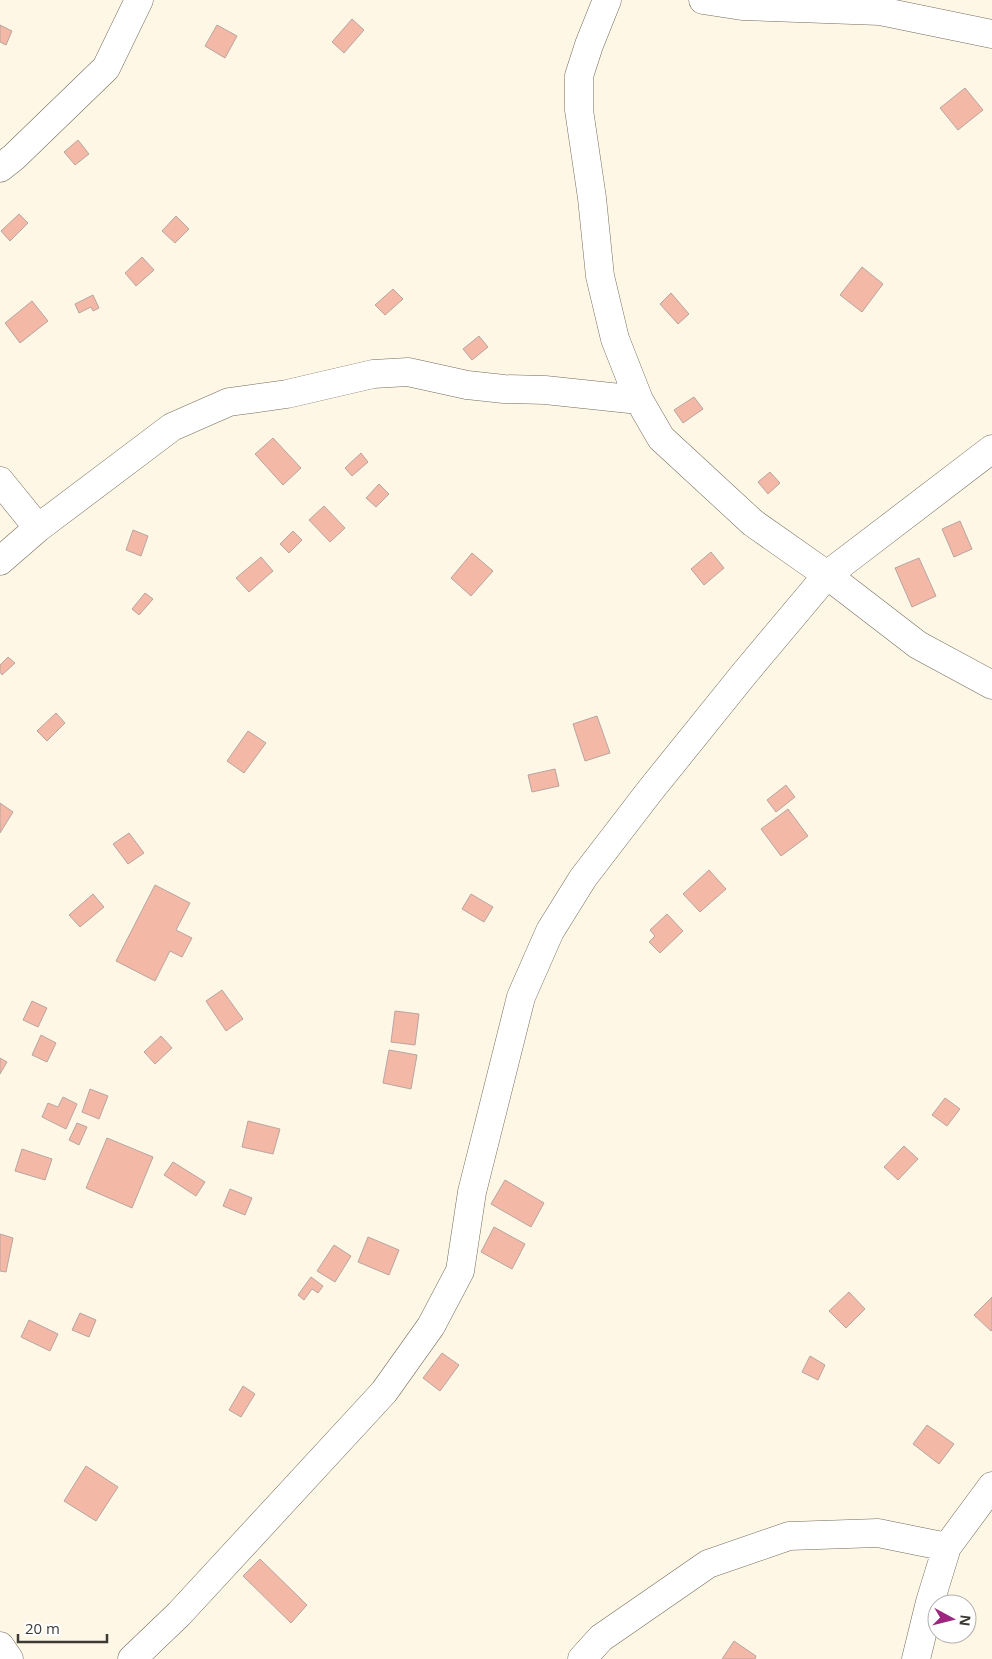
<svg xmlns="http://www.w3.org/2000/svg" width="992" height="1659" font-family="'Open Sans',sans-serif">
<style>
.building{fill:#f4b8a7;stroke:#b8a5a0}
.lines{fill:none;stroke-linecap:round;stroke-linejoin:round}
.minor-casing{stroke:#726c5d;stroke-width:29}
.minor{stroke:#fff;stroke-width:28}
</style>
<rect width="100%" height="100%" fill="#fef7e6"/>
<path class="building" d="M352 19 364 30 344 53 332 42Z
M0 25 12 31 6 45 0 42Z
M217 25 237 36 225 58 205 46Z
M965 88 983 110 958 130 940 108Z
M78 140 89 154 75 165 64 152Z
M19 214 28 223 10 241 1 231Z
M176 216 189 229 175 243 162 231Z
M142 257 154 270 136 286 125 273Z
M862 267 883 284 862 312 840 295Z
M393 289 403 299 385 315 375 305Z
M671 293 689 314 678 324 660 304Z
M93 295 99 308 93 311 91 307 79 313 75 304Z
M32 301 48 321 20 343 5 323Z
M479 336 488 347 472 360 463 349Z
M694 397 703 409 683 423 674 410Z
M273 438 301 468 283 485 255 454Z
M361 453 368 462 352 476 345 468Z
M770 472 780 483 768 494 758 482Z
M379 484 389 494 376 507 366 498Z
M324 506 345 528 330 542 309 520Z
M960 521 972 549 954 557 942 529Z
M133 530 148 536 141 556 126 550Z
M293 531 302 540 289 553 280 544Z
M711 552 724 568 704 585 691 569Z
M472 553 493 571 471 596 451 578Z
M261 557 273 571 249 592 236 578Z
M919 558 936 596 912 607 895 568Z
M145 593 153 599 139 615 132 609Z
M8 657 15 663 2 675 0 672V665Z
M56 713 65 723 47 741 37 731Z
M597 716 610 753 585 761 573 724Z
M248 731 266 743 244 773 227 761Z
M555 769 559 786 532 792 528 775Z
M786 785 795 797 776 812 767 800Z
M0 803 13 812 0 833Z
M788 809 808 836 781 856 761 829Z
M129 833 144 853 128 864 113 844Z
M709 870 726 889 700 912 683 894Z
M155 885 190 903 176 930 192 938 182 957 170 951 155 981 116 961Z
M93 894 104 907 80 927 69 915Z
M471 894 493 907 484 922 462 909Z
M667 914 683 931 660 953 649 942 655 936 650 930Z
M222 990 243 1019 226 1031 206 1001Z
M32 1001 47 1008 38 1027 23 1020Z
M395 1011 419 1014 415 1045 391 1042Z
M41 1035 56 1043 47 1062 32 1055Z
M161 1036 172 1048 155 1064 144 1052Z
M389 1050 417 1055 411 1089 383 1083Z
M0 1058 7 1062 0 1074Z
M90 1089 108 1096 99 1119 82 1112Z
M63 1097 77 1104 66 1129 42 1117 48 1103 58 1107Z
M945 1098 960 1109 947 1126 932 1115Z
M248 1121 280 1129 273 1154 242 1147Z
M77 1123 87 1127 79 1145 69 1140Z
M107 1138 153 1157 132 1208 86 1188Z
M904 1146 918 1159 898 1180 884 1167Z
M22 1149 52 1159 45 1180 15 1171Z
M173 1162 205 1182 196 1196 164 1175Z
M505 1180 544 1203 531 1227 491 1204Z
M230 1189 252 1198 245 1215 223 1206Z
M494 1227 525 1244 512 1269 481 1252Z
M0 1234 13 1238 6 1272 0 1271Z
M368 1237 399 1250 389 1275 358 1262Z
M334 1245 351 1256 335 1282 317 1271Z
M311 1277 323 1286 318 1293 312 1289 304 1300 298 1295Z
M849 1292 865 1309 846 1328 829 1311Z
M992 1297V1330L991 1331 974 1315Z
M80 1313 96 1320 89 1337 72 1330Z
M29 1320 58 1334 50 1351 21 1337Z
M442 1353 459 1365 440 1391 423 1378Z
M810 1356 825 1365 818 1380 802 1372Z
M243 1386 255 1394 241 1417 229 1410Z
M927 1425 954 1444 939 1464 913 1444Z
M86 1466 118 1487 96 1521 64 1501Z
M260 1559 307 1605 291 1623 243 1576Z
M734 1641 756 1656 755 1659H722Z"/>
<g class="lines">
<defs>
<path id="minor" d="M607 0 589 45 579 76V110L592 198 600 276 615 339 639 400 661 438 753 523 827 575 918 645 992 685
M703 0 742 6 880 11 992 34
M0 168 14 157 106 68 139 0
M0 481 38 528 0 561
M38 528 172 427 229 402 287 394 373 374 408 372 467 385 504 389 545 390 639 400
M0 1646 9 1659
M132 1659 179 1614 384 1392 431 1326 460 1271 472 1192 521 997 550 931 583 878 649 792 744 674 827 575 992 449
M582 1659 601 1638 708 1564 789 1536 878 1533 947 1547
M916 1659 930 1602 947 1547 992 1486"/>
</defs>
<use href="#minor" class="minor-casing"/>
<use href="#minor" class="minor"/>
</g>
<g transform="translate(952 1619) rotate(97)"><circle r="24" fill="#ffffff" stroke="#b1b0ad"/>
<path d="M0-4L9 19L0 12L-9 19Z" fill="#9d267f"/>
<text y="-8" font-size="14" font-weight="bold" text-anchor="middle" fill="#3c3a33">N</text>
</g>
<path d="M18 1634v8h89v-8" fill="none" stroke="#3c3a33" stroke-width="2.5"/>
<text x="25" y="1634" font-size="15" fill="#3c3a33" stroke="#ffffff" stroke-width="4" paint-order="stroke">20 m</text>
</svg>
